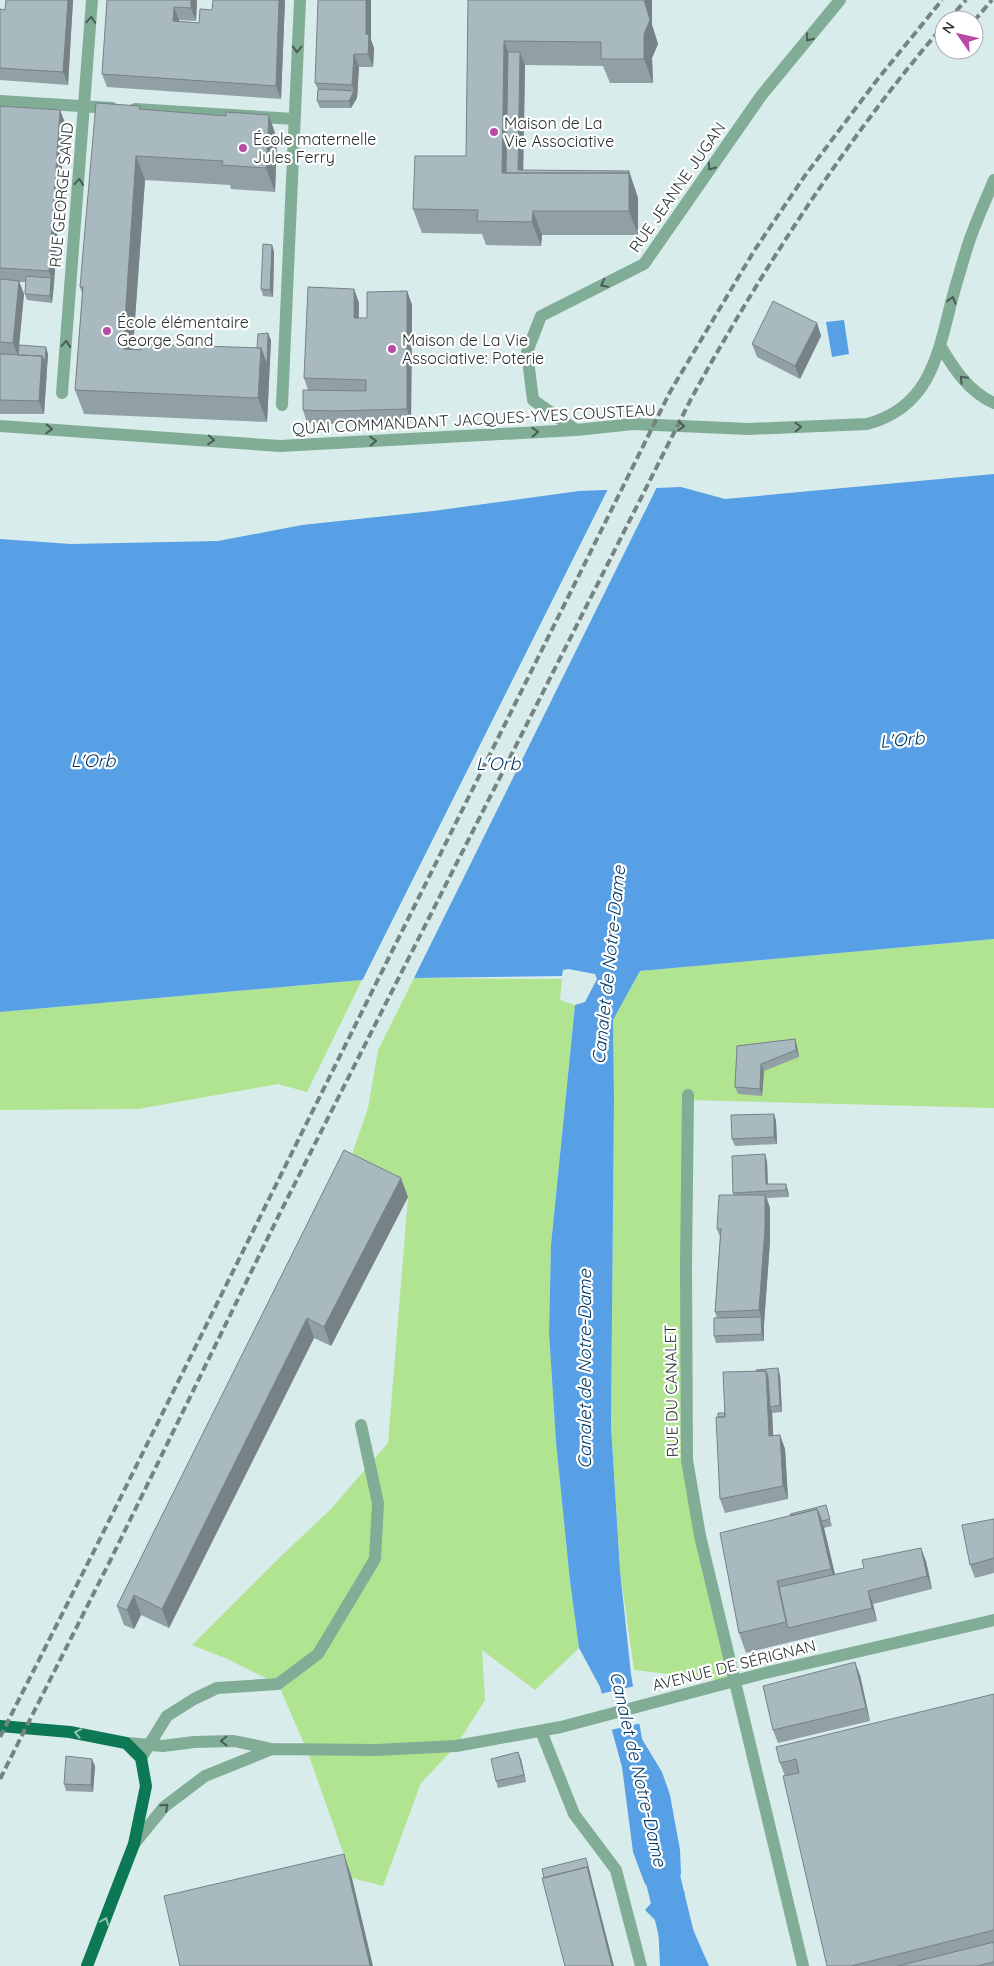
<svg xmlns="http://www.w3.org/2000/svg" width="994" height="1966" font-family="Quicksand,sans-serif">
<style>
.green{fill:#b1e491}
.water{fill:#57a0e5}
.pier{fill:#d8eceb}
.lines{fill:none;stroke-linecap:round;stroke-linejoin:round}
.canal{stroke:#57a0e5;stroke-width:35}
.service{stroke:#81ac96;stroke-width:12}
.minor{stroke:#81ac96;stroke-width:12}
.tertiary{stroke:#81ac96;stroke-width:12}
.primary{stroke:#0d7854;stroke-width:12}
.rail{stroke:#768382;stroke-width:4;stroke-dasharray:8 4;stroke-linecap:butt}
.wall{fill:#90a0a5}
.shaded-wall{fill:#768286}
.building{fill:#a8bac0;stroke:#768286}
.oneway{stroke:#485d54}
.oneway2{stroke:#92c2b2}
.poi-dot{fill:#b949a6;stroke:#fff;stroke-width:2}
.labels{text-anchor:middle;stroke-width:4.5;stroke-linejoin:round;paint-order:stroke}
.poi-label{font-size:16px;fill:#2a3231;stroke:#fff;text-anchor:start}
.street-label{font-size:16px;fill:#2a3231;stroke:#fff}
.water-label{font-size:18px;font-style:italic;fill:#003965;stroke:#fff}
</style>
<rect width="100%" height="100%" fill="#d8eceb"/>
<path class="green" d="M994 939V1108L688 1100 687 1460 735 1682 634 1670 620 1571 611 1426 614 1098 613 1020 640 971Z
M414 978 562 979 560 1000 575 1005 551 1245 549 1333 556 1442 570 1581 579 1648 535 1690 482 1650 485 1700 456 1746 421 1783 383 1886 352 1878 307 1750 278 1684 225 1658 192 1645 278 1559 331 1509 388 1443 408 1197 351 1169 353 1151 368 1108 378 1050Z
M362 980 307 1092 278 1084 138 1109 0 1110V1012Z"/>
<path class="water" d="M844 320 849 354 832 357 826 322Z
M994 474V939L640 971 613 1020 614 1098 611 1426 620 1571 631 1674 642 1739 662 1772 670 1795 680 1850 681 1874 678 1881 681 1887 667 1898 650 1896 651 1889 645 1884 633 1852 622 1767 600 1687 579 1648 570 1581 556 1442 549 1333 551 1245 575 1005 585 1002 597 979 595 974 568 969 563 970 562 976 414 978 362 980 0 1012V539L71 544 218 541 302 525 433 511 579 491 681 487 725 499Z
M684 1890 688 1918 709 1966H660L658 1923 645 1910 654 1900 669 1902Z"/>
<path class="pier" d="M658 485 413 980 361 983 609 487Z
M635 1686 642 1723 610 1730 600 1694Z"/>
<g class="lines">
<path class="canal" d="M656 1850 684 1966"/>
<path class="service" d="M735 1682 803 1966
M541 1731 574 1814 616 1870 641 1966
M141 1758 167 1716 194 1699 217 1688 278 1684 318 1654 375 1559 378 1503 361 1425"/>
<path class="minor" d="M0 101 112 108
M135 109 294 119
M941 347C954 369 969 392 994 403
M62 393 92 0
M282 405 300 0
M0 426 280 446 576 430 633 424 749 429 867 424C927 408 937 360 950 307 955 287 961 268 967 248 974 225 985 202 994 180
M576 430 533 400 527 352 541 316 644 264 761 96 840 0
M688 1095 686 1266 687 1460 700 1536 735 1682"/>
<path class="tertiary" d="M126 1743 163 1746 194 1742 234 1741 272 1749 376 1750 456 1746 561 1727 761 1674 994 1620
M134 1844 164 1807 205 1776 272 1749"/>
<path class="primary" d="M0 1726 70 1732 126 1743 141 1758 146 1786 134 1844 87 1966"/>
<path class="rail" d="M948 20 966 0
M974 21 992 0
M945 54 948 50
M0 1737 93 1553 670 392 754 251 804 177 877 80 942 0
M0 1779 111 1559 279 1215 691 399C761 271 848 136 944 25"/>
</g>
<path class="wall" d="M73 0 68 85 0 80V9L5 10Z
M107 0H197L196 21 179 20V21L199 23 212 10 285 0 281 99 107 87 102 74Z
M468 0H652V25L658 44 652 58 653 83H610L603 66 525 65 523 171H629L638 198V235H542L541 246 486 245 482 234 422 233 413 209 466 156Z
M371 40 374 48 373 67H359L357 98 351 108H320L317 101 318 89 315 83Z
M0 106 60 110 65 123 52 303 27 300 25 294 26 282H19L24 294 18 355 48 354 44 414H0Z
M141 110 277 139 275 192 231 189 230 185 145 180 133 349 257 348 271 340 267 422 84 414 75 390 82 293 80 287Z
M272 245 274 252 273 297 263 296 261 289Z
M354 289 359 303V318H367L407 291 412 305 411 423 337 424 307 423 303 410 308 390 304 378Z
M817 323 821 336 800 379 757 357 752 344Z
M795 1039 797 1046 799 1057 764 1071 762 1096 738 1094 735 1087 737 1046Z
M774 1114 776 1121 777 1144 735 1146 732 1139Z
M344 1150 408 1197 331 1346 314 1338 169 1628 141 1615 134 1629 124 1625 117 1606Z
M767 1161 768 1184 788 1191 789 1197 767 1198 770 1208V1241L764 1324V1341L716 1343 714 1336 717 1318 715 1312 720 1237 717 1229 734 1195 733 1193Z
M780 1375 782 1412 772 1413V1412L773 1436 780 1435 785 1449 788 1499 725 1513 720 1499 718 1417Z
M826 1505 832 1526 824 1528 835 1574 926 1561 932 1589 873 1604 877 1621 746 1653 739 1633 791 1516Z
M994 1519V1573L975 1578 970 1565Z
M860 1675 870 1721 778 1743 773 1730Z
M994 1694V1966H827L785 1776 780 1763Z
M521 1759 526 1782 498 1788 496 1781Z
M95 1766 93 1792 66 1791 64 1784Z"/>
<path class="shaded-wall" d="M68 0H73L68 85 63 72Z
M191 0H197L196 21 191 8Z
M279 0H285L281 99 276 86Z
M366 0H371V40L374 48 373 67 368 54 366 34Z
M644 0H652V25L658 44 652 58 653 83 644 59Z
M174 7 179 20 178 34 173 21Z
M504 41 513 65 511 184 502 173Z
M520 52 525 65 523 184 518 170Z
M354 54 359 67 357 98 352 85Z
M354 91 357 98 351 108 349 101Z
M60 110 65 123 54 285 49 271Z
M269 115 277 139 275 192 266 168Z
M136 156 145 180 131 373 123 349Z
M629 171 638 198V235L629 211Z
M533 211 542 235 541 246 532 222Z
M272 245 274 252 273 297 270 290Z
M51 278 54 285 52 303 50 296Z
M19 281 24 294 18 356 13 343Z
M354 289 359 303 358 331 354 318Z
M407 291 412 305 411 423 407 409Z
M817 323 821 336 800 379 795 366Z
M268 333 271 340 267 422 258 398 261 348Z
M46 347 48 354 47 369 45 362Z
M42 356 47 369 44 414 39 401Z
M795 1039 797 1046 799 1057 796 1050Z
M761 1064 764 1071 762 1096 760 1089Z
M774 1114 776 1121 777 1144 774 1137Z
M765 1154 767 1161 768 1191 766 1184Z
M401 1178 408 1197 331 1346 324 1327Z
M786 1184 788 1191 789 1197 786 1190Z
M765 1195 770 1208V1241L764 1324 759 1310Z
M761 1317 764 1324V1341L762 1334Z
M307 1318 314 1338 169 1628 162 1609Z
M778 1368 780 1375 782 1412 780 1405Z
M766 1371 771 1384 770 1407 772 1412 774 1449 769 1436Z
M780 1435 785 1449 788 1499 783 1486Z
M817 1509 824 1528 838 1588 831 1569Z
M921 1548 926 1561 932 1589 927 1576Z
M868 1591 873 1604 877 1621 872 1608Z
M134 1595 141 1615 134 1629 127 1610Z
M855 1662 860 1675 870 1721 866 1708Z
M518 1752 521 1759 526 1782 524 1775Z
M92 1759 95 1766 93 1792 91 1785Z
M344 1854 352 1878 373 1966H370Z
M586 1858 588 1865 614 1966H612L587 1867Z"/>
<path class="building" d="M6 0H68L63 72 0 68V9L5 10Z
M107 0H191V8L174 7 173 21 199 23 200 9 212 10 213 0H279L276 86 102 74Z
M318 0H366V34L369 35 368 54H354L352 85 315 83Z
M468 0H644L650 20 644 34V59H601V42L504 41 502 173H629V211H533L532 222 477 221 478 210 413 209 415 156H466Z
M508 52H520L518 170 629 171V173H506Z
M318 89 354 91 349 101H317Z
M96 103 140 106 139 109 226 116V112L269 115 266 168 222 165 223 161 136 156 123 349 141 350V344L261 348 258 398 75 390 83 287H80Z
M0 106 60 110 49 271 0 268Z
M263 244 272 245 270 290 261 289Z
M26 276 51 278 50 296 25 294Z
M0 279 19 281 13 343 0 342Z
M308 287 354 289V318H367V292L407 291V409L333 411 303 410V390L366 391V380L304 378Z
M773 301 817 323 795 366 752 344Z
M268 333 267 365 261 348H257L258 334Z
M19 345 46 347 45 362 42 356 18 355Z
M0 354 42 356 39 401 0 400Z
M795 1039 796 1050 761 1064 760 1089 735 1087 737 1046Z
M774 1114V1137L732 1139 731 1115Z
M344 1150 401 1178 324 1327 307 1318 162 1609 134 1595 127 1610 117 1606Z
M765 1154 766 1184H786V1190L733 1193 732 1156Z
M719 1195H765V1228L759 1310 715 1312 721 1229H717Z
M761 1317 762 1334 714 1336V1318Z
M778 1368 780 1405 770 1407 768 1377 766 1371H756V1370Z
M766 1371 769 1436 780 1435 783 1486 720 1499 716 1417H725L723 1372Z
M718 1413H725V1417H718Z
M826 1505 830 1519 822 1521 817 1509 791 1516 790 1514Z
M817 1509 831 1569 777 1581 786 1622 739 1633 720 1533Z
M994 1519V1558L970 1565 962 1525Z
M921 1548 927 1576 868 1591 872 1608 788 1628 779 1587 864 1568 862 1560Z
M855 1662 866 1708 773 1730 763 1686Z
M994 1694V1930L851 1966H827L783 1776 799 1773 796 1759 780 1763 776 1747Z
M518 1752 524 1775 496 1781 491 1759Z
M66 1756 92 1759 91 1785 64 1784Z
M344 1854 370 1966H180L164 1896Z
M586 1858 591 1879 587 1867 544 1878 542 1869Z
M587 1867 612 1966H565L542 1878Z
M994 1942V1962L976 1966H898Z"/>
<defs><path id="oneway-chevron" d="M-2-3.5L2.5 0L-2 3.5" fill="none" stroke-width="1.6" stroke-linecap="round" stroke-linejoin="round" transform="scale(1.25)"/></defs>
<g class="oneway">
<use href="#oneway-chevron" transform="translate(91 20) rotate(-86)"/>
<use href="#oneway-chevron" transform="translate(809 38) rotate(129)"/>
<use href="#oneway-chevron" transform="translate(297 49) rotate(93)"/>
<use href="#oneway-chevron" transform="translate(711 167) rotate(125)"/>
<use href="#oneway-chevron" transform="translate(79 182) rotate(-85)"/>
<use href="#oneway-chevron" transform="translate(604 284) rotate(153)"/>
<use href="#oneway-chevron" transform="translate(952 300) rotate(-74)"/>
<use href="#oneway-chevron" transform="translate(66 344) rotate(-85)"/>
<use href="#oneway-chevron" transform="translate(963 379) rotate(-134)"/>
<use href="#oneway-chevron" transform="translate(681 426) rotate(2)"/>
<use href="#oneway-chevron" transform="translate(798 427) rotate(-2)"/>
<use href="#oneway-chevron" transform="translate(49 429) rotate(3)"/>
<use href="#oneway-chevron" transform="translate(535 432) rotate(-3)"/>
<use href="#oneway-chevron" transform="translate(211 440) rotate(4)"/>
<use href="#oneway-chevron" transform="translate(373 441) rotate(-3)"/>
<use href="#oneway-chevron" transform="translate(224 1741) rotate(179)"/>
<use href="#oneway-chevron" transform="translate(165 1807) rotate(-43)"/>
</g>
<g class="oneway2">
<use href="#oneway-chevron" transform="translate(78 1733) rotate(-169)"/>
<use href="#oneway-chevron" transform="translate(105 1921) rotate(-69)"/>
</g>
<g class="poi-dot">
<circle cx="494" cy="132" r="5"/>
<circle cx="243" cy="148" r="5"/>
<circle cx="107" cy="331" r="5"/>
<circle cx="392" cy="349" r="5"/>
</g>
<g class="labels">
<g class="poi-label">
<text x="504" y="129">Maison de La<tspan x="504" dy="18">Vie Associative</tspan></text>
<text x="253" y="145">École maternelle<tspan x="253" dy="18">Jules Ferry</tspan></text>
<text x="117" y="328">École élémentaire<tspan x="117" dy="18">George Sand</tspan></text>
<text x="402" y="346">Maison de La Vie<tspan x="402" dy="18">Associative: Poterie</tspan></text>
</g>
<g class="street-label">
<text transform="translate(677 187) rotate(-55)" y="6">RUE JEANNE JUGAN</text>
<text transform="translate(61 195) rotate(-85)" y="6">RUE GEORGE SAND</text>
<text transform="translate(474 419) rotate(-3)" y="6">QUAI COMMANDANT JACQUES-YVES COUSTEAU</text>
<text transform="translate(671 1391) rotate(-91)" y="6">RUE DU CANALET</text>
<text transform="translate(734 1665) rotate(-14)" y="6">AVENUE DE SÉRIGNAN</text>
</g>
<g class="water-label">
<text transform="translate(902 740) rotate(-5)" y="6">L'Orb</text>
<text x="93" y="767">L'Orb</text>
<text x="498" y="770">L'Orb</text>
<text transform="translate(609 965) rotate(-84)" y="6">Canalet de Notre-Dame</text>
<text transform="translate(585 1369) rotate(-90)" y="6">Canalet de Notre-Dame</text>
<text transform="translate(638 1769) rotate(77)" y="6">Canalet de Notre-Dame</text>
</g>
</g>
<g transform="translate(959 35) rotate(304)"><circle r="24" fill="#ffffff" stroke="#aaadad"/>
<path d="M0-4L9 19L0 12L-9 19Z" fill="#b949a6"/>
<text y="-8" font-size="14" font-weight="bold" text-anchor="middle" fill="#2a3231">N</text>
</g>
</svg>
